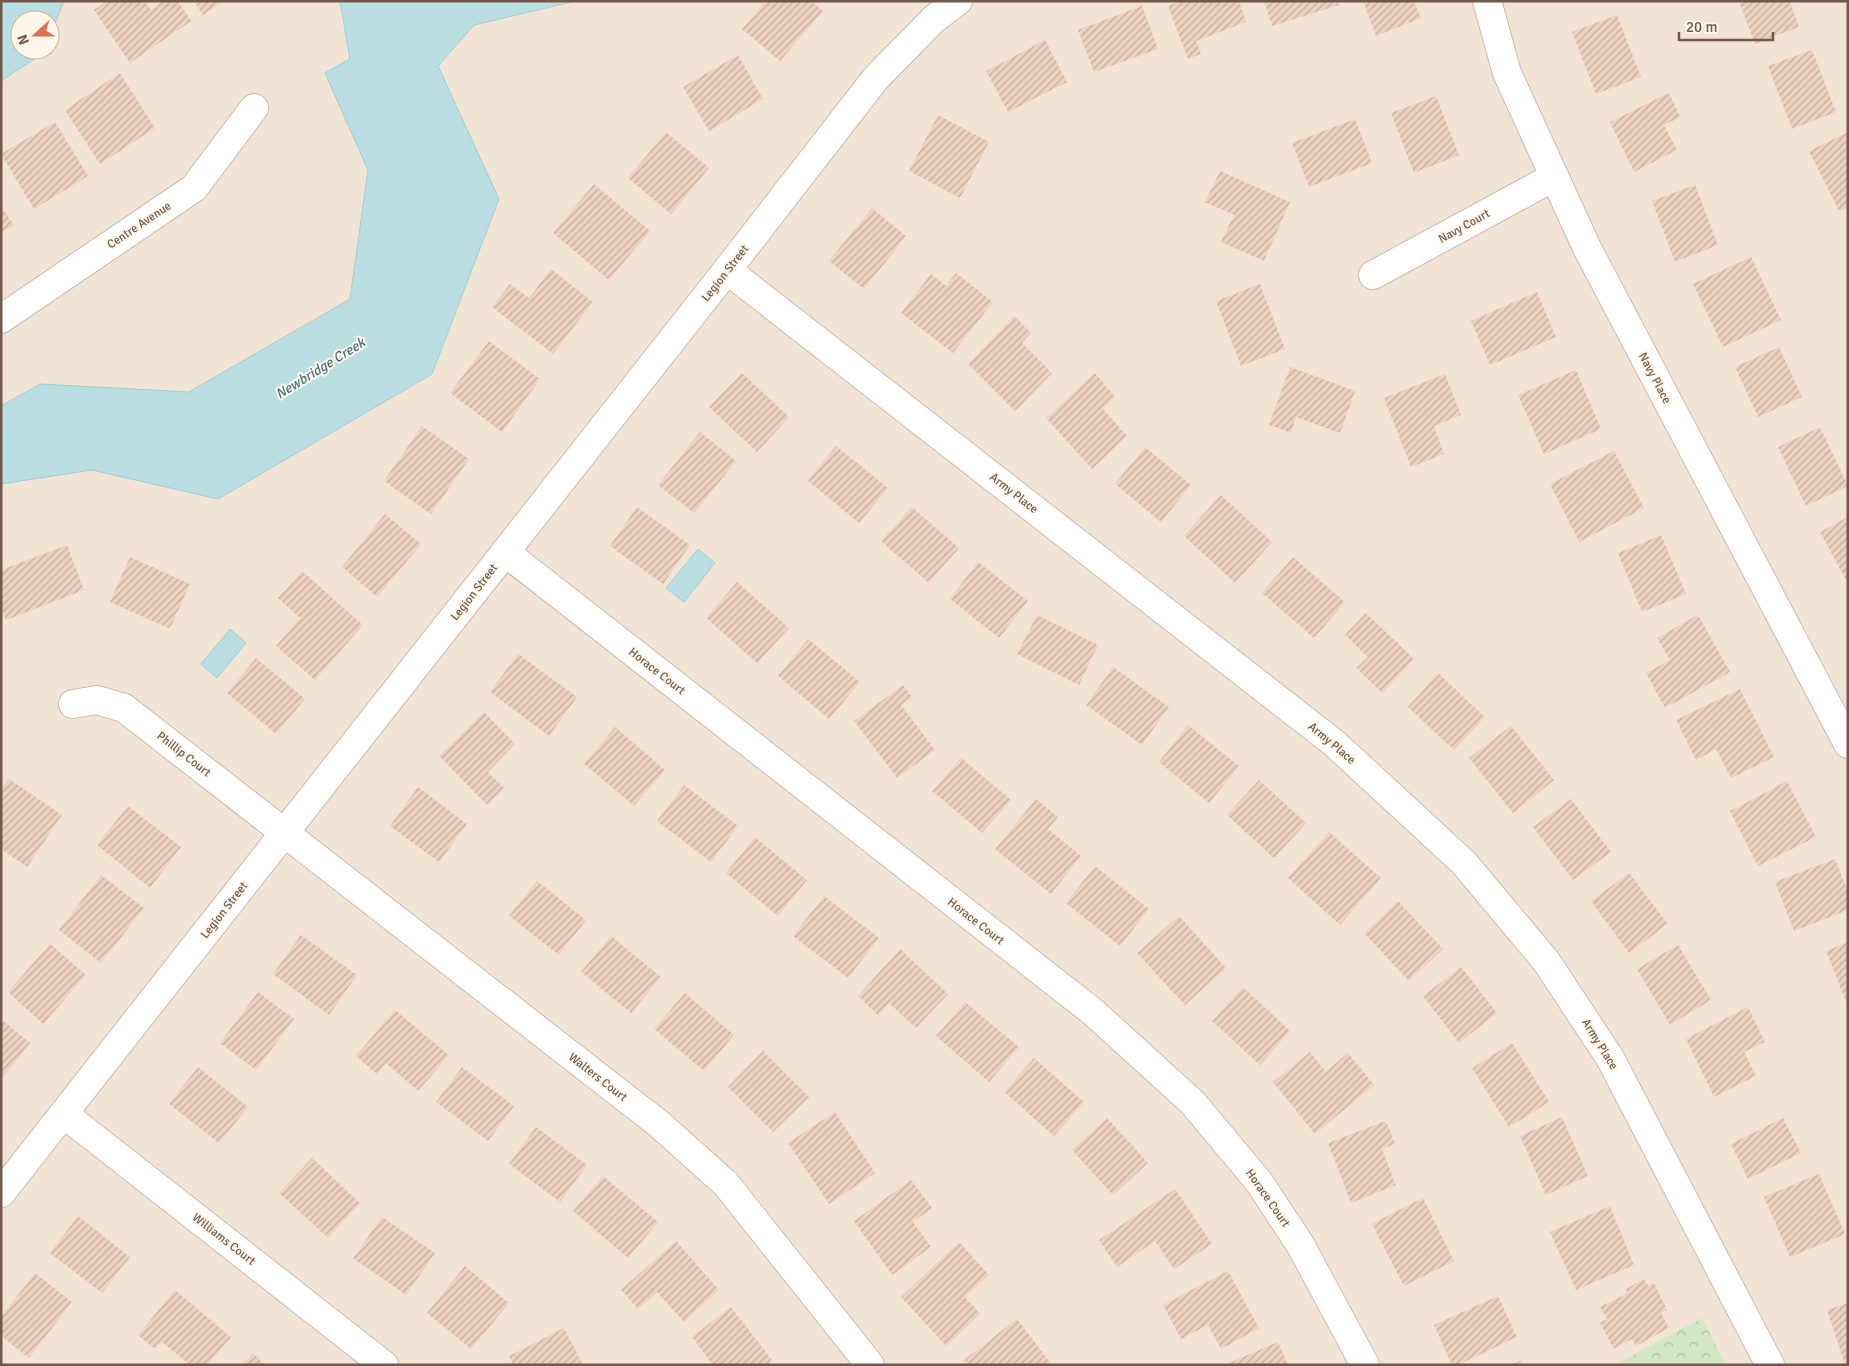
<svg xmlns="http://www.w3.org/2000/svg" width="1849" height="1366" font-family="Signika,sans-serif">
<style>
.residential{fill:#f2e4d4;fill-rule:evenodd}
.forest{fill:url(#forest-crowns)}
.water{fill:#bbdee3;stroke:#a2cdd4}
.building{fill:url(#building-hatch)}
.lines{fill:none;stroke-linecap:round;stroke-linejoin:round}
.street-casing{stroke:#ccbaac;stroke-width:30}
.street{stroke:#fff;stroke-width:28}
.labels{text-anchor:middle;stroke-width:4;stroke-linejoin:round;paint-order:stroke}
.street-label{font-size:12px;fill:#72594c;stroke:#fef6eb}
.water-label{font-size:14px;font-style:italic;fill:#44747d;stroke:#fef6eb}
</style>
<defs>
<pattern id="forest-crowns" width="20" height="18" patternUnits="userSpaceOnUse" patternTransform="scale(1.25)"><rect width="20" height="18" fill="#d3e7c5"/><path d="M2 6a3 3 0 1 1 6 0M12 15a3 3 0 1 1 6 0" fill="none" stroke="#b0bea2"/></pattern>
<pattern id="building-hatch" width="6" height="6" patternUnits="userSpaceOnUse" patternTransform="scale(1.25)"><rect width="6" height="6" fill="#eed1bf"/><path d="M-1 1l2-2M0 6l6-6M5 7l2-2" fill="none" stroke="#c5ad9d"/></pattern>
</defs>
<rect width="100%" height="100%" fill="#fbf2e5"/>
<path class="residential" d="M1 1H1848V1365H1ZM20 20H50V50H20Z"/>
<path class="forest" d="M1702 1318 1726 1365H1614Z"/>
<path class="water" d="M1 1H64L50 36V20H20V50H44L42 54 1 81Z
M340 1H576L474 25 438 66 499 199 432 374 218 499 92 470 1 484V406L40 384 189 392 350 299 368 170 325 73 350 59Z
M698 549 715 563 684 602 666 588Z
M230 629 246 643 217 678 201 664Z"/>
<path class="building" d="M106 1H145L151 10 163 1H178L191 21 130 63 94 10Z
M194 1H223L203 15Z
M766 1H811L823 11 780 61 742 29Z
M1181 1H1239L1246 22 1196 41 1201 54 1188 59 1168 6Z
M1264 1H1338L1339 5 1272 26Z
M1363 1H1414L1421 18 1376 36Z
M1739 1H1790L1799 27 1755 44Z
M1142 6 1158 49 1094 72 1078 30Z
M1617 15 1641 77 1596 94 1572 32Z
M1045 40 1067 82 1008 112 986 71Z
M1812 50 1836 112 1792 129 1768 66Z
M738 55 763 99 709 131 683 87Z
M120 73 155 128 100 164 65 110Z
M1669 93 1680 117 1664 125 1677 150 1634 172 1610 122Z
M1436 96 1459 155 1414 173 1391 113Z
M938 115 989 142 960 198 909 171Z
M1355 119 1372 163 1309 187 1292 143Z
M55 122 88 176 34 209 1 154Z
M666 132 709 168 671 214 628 178Z
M1848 132V207L1839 211 1809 151Z
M1220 171 1290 202 1264 261 1221 242 1234 215 1205 202Z
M594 184 650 231 609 280 553 233Z
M1695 185 1718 245 1675 262 1652 201Z
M1 206 14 225 1 233Z
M872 208 906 236 864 289 829 261Z
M1751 257 1781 320 1723 347 1693 284Z
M551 269 593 302 553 354 492 307 510 284 529 298Z
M956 273 993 302 953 353 901 313 931 274 946 286Z
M1260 284 1285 349 1241 366 1216 301Z
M1537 292 1556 337 1490 365 1471 321Z
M1014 316 1031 333 1022 343 1052 373 1015 411 968 364Z
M489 341 540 379 502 432 450 393Z
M1779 347 1802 397 1758 417 1735 367Z
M1290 367 1355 391 1340 433 1296 417 1291 433 1269 425Z
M1576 370 1601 429 1544 454 1518 395Z
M742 373 789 417 757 452 709 407Z
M1095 373 1115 397 1103 409 1127 436 1092 469 1046 418Z
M1445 374 1461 415 1434 426 1444 454 1411 467 1384 398Z
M422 426 469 459 431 514 384 481Z
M1820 427 1848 486 1806 506 1778 447Z
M700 432 736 461 694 513 658 485Z
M836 446 888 488 859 523 808 481Z
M1145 447 1191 485 1161 522 1115 484Z
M1614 451 1644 508 1579 542 1550 484Z
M1221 495 1272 542 1235 583 1184 536Z
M637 507 690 545 663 584 610 546Z
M912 507 959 548 929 583 881 541Z
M385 514 421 544 377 597 342 567Z
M1848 517V584L1820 532Z
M1661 535 1686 594 1642 612 1618 553Z
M67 545 84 590 6 620 1 608V570Z
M130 557 190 584 170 629 110 602Z
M1293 557 1345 602 1314 638 1262 593Z
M978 562 1028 601 999 638 950 599Z
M302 571 363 625 315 680 276 646 300 618 278 598Z
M737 582 789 628 757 663 706 618Z
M1366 613 1414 659 1382 693 1356 668 1368 657 1345 635Z
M1037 615 1098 645 1079 685 1017 654Z
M1698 615 1730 672 1665 708 1646 673 1670 660 1657 638Z
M808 639 860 682 829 719 778 676Z
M518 654 577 697 549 736 490 692Z
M256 658 305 699 276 734 227 693Z
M1113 667 1169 707 1142 745 1086 705Z
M1438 673 1485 717 1454 750 1408 707Z
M903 685 912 697 901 705 935 750 897 778 854 721Z
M1740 689 1774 757 1731 778 1716 749 1696 760 1676 720Z
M484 712 515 744 488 772 504 788 487 805 439 756Z
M1188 725 1239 766 1209 803 1159 762Z
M1511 726 1554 780 1513 813 1469 758Z
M615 727 665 770 634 806 584 764Z
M961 758 1011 800 982 833 932 791Z
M9 779 62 815 27 867 1 849V789Z
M1259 780 1306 823 1274 858 1227 815Z
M1787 781 1816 837 1758 866 1730 811Z
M684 785 738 826 711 862 657 821Z
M418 787 467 824 439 862 390 826Z
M1036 799 1058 817 1048 829 1081 856 1051 894 995 849Z
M1571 799 1611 852 1573 880 1533 827Z
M128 806 181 847 150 888 97 845Z
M1329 832 1381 878 1340 925 1288 878Z
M755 837 807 880 778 916 726 873Z
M1835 859 1848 892V910L1794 931 1775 882Z
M1095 866 1149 909 1120 946 1066 903Z
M1629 873 1668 924 1629 953 1591 901Z
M101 875 144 908 101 963 59 930Z
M537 881 586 920 559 955 509 916Z
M824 896 879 938 848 978 793 936Z
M1398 901 1443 949 1409 981 1364 933Z
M1179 916 1226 968 1185 1005 1137 953Z
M301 935 357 975 329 1015 273 974Z
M611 936 661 977 631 1013 581 972Z
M1848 942V1007L1826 951Z
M50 944 86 975 43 1024 8 992Z
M1678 945 1711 1000 1670 1025 1637 969Z
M900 949 948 994 916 1028 889 1003 878 1015 858 996Z
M1461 967 1497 1013 1459 1043 1423 996Z
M1243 987 1290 1031 1260 1065 1212 1021Z
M258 992 294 1019 256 1070 220 1043Z
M685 993 734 1035 704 1071 654 1029Z
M965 1002 1019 1047 989 1082 936 1036Z
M1748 1007 1765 1042 1744 1052 1756 1076 1714 1097 1686 1039Z
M395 1010 449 1055 418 1091 386 1063 377 1074 356 1056Z
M1 1019 30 1043 1 1079Z
M1512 1043 1549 1102 1509 1127 1472 1068Z
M763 1051 809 1097 773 1132 728 1087Z
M1310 1052 1326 1072 1348 1053 1374 1085 1315 1134 1273 1082Z
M1034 1058 1084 1102 1054 1136 1004 1092Z
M198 1067 248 1107 219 1143 169 1104Z
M462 1067 514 1106 488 1141 436 1102Z
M835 1112 875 1173 829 1204 788 1143Z
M1562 1117 1588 1176 1546 1195 1520 1136Z
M1107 1118 1148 1163 1113 1195 1072 1150Z
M1783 1118 1801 1153 1748 1179 1731 1144Z
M1386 1121 1395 1144 1382 1149 1396 1185 1351 1203 1328 1143Z
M536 1127 587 1165 560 1202 509 1164Z
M312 1158 360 1203 328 1238 279 1193Z
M1819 1174 1845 1234 1790 1257 1764 1197Z
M603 1176 658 1222 628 1258 573 1211Z
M911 1180 932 1208 913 1222 931 1247 892 1275 854 1221Z
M1175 1189 1212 1244 1174 1269 1155 1241 1117 1267 1099 1240Z
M1423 1198 1454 1261 1404 1286 1372 1224Z
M1610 1206 1634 1265 1576 1290 1550 1232Z
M78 1216 130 1257 102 1293 50 1253Z
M382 1217 435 1253 406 1295 353 1258Z
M676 1241 719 1290 684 1322 657 1292 638 1309 621 1290Z
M959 1242 989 1275 965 1297 980 1314 946 1346 901 1297Z
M465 1266 509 1303 471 1349 427 1313Z
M1228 1271 1259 1328 1221 1349 1208 1325 1181 1339 1163 1305Z
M35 1273 72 1302 29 1358 1 1336V1317Z
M1644 1279 1648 1286 1654 1283 1667 1310 1661 1313 1669 1328 1636 1346 1632 1339 1614 1349 1600 1323 1607 1319 1600 1307 1628 1293 1626 1289Z
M175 1290 231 1337 207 1365H190L162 1342 155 1349 138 1335Z
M1498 1296 1517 1337 1458 1365H1452L1434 1325Z
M1848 1303V1364L1845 1365 1827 1310Z
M731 1307 772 1360 767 1365H713L692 1337Z
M1017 1319 1052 1365H967L964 1360Z
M564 1328 583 1365H513L509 1356Z
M1278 1342 1288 1365H1224Z
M253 1353 265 1365H242Z
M1521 1360 1524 1365H1513Z"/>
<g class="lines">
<defs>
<path id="street" d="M1487 1 1507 73 1587 248 1848 744
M727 270 1334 743 1464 863 1546 961 1610 1058 1770 1365
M1373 275 1554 177
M1 319 194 188 254 108
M505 552 1093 1012 1193 1103 1259 1182 1301 1246 1365 1365
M73 704 97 700 124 708 659 1124 726 1184 870 1365
M64 1114 384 1365
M1 1193 727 270 876 78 934 19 958 1"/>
</defs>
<use href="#street" class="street-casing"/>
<use href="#street" class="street"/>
</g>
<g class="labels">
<g class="street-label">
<text transform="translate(139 225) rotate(-34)" y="4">Centre Avenue</text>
<text transform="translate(1464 226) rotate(-29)" y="4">Navy Court</text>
<text transform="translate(725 273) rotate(-52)" y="4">Legion Street</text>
<text transform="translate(1655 378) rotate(62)" y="4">Navy Place</text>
<text transform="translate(1014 493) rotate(38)" y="4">Army Place</text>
<text transform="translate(474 592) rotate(-52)" y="4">Legion Street</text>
<text transform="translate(657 671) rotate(38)" y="4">Horace Court</text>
<text transform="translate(1332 743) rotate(40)" y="4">Army Place</text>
<text transform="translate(184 754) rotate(38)" y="4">Phillip Court</text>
<text transform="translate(224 910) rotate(-52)" y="4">Legion Street</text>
<text transform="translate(976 921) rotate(38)" y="4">Horace Court</text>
<text transform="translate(1600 1044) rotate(58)" y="4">Army Place</text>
<text transform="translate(598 1077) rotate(38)" y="4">Walters Court</text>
<text transform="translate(1268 1198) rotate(55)" y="4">Horace Court</text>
<text transform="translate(224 1239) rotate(38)" y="4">Williams Court</text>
</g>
<g class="water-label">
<text transform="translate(320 368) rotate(-32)" y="5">Newbridge Creek</text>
</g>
</g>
<rect width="1849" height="1366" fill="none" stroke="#72594c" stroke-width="5"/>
<g transform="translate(35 35) rotate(249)"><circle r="24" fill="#fef6eb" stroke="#c6b7ab"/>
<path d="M0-4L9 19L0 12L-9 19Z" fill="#dd6f52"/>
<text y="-8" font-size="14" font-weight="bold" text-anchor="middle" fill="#72594c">N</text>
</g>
<path d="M1679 32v8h94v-8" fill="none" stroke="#72594c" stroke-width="2.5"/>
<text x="1686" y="32" font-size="15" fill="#72594c" stroke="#fef6eb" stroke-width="4" paint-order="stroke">20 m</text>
</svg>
